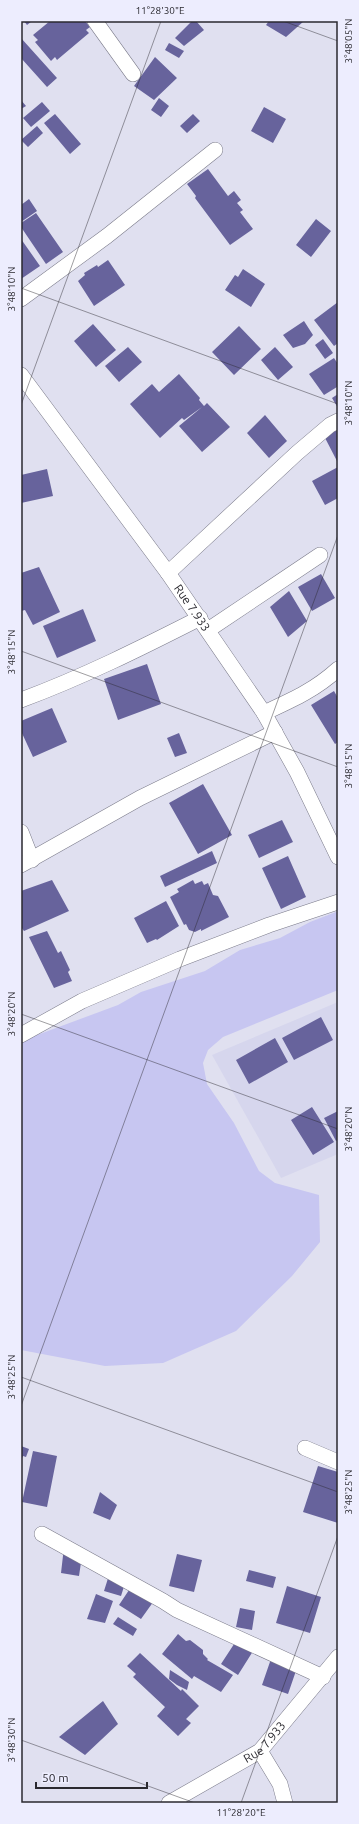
<svg xmlns="http://www.w3.org/2000/svg" width="359" height="1824" font-family="Ubuntu,sans-serif">
<style>
.built{fill:#d6d6ed}
.green{fill:#c7c6f1}
.building{fill:#67639c}
.lines{fill:none;stroke-linecap:round;stroke-linejoin:round}
.minor-casing{stroke:#7b7b8a;stroke-width:16}
.minor{stroke:#fff;stroke-width:15}
.ticks{fill:none;stroke:#2a292f;stroke-width:1;stroke-opacity:0.45}
.labels{text-anchor:middle;stroke-width:4;stroke-linejoin:round;paint-order:stroke}
.street-label{font-size:12px;fill:#2a292f;stroke:#ededfe}
.neatline{fill:none;stroke:#2a292f;stroke-width:1.5}
.ticks-label{font-size:10px;text-anchor:middle;fill:#2a292f}
</style>
<rect width="100%" height="100%" fill="#e0e0f0"/>
<path class="built" d="M338 1002V1154L281 1178 212 1055Z"/>
<path class="green" d="M336 912 338 913V990L223 1037 208 1050 203 1063 207 1084 234 1123 259 1171 275 1183 319 1195 320 1242 292 1276 236 1331 163 1363 105 1366 21 1350V1041L118 1005 141 992 205 971 240 950 280 938 310 922Z"/>
<path class="building" d="M24 21H32L27 25Z
M50 21H85L90 27 86 30 89 33 57 60 55 57 51 61 35 42 38 40 33 35Z
M192 21H196L204 30 184 46 175 38Z
M269 21H304L286 37 266 25Z
M21 38 57 78 47 87 21 58Z
M169 43 184 51 179 58 165 50Z
M155 57 177 78 154 100 134 86Z
M159 98 169 106 161 117 151 110Z
M21 100 26 106 21 109Z
M42 102 50 111 31 127 23 118Z
M264 107 286 119 273 143 251 131Z
M55 114 81 144 70 154 44 123Z
M193 114 200 121 187 133 180 126Z
M37 126 43 133 28 147 21 140Z
M208 169 228 196 234 191 241 200 237 203 243 210 240 212 253 229 230 245 195 198 196 196 187 184Z
M29 199 37 211 21 222V205Z
M36 213 63 252 46 264 21 227V223Z
M316 219 331 231 311 257 296 245Z
M21 239 40 266 21 279Z
M108 260 125 285 94 306 78 281 85 275 84 273 97 265 98 267Z
M243 269 265 284 251 307 225 290 235 275 238 277Z
M338 302V343L334 346 314 320Z
M304 321 313 335 305 344 293 348 283 335Z
M93 324 116 350 96 367 74 341Z
M239 326 261 349 234 375 212 352Z
M323 339 333 353 325 359 315 345Z
M128 347 142 362 119 382 105 366Z
M275 347 293 367 278 380 261 360Z
M334 358 338 364V389L337 387 324 395 309 374Z
M179 374 200 398 199 400 204 406 207 403 230 427 202 452 179 426 202 407 184 420 182 418 160 438 130 404 152 384 159 392Z
M338 394V408L332 398Z
M265 415 287 441 269 458 247 433Z
M336 428 338 432V463L323 434Z
M338 467V498L325 505 312 481Z
M47 469 53 496 21 503V475Z
M39 567 60 612 33 625 25 610 21 611V573Z
M321 574 335 598 312 611 298 587Z
M289 591 307 621 288 637 270 607Z
M83 609 96 641 57 658 43 626Z
M147 664 161 704 118 720 104 679Z
M334 691 338 698V742L335 744 311 705Z
M52 708 67 742 33 757 21 731V721Z
M179 733 187 753 175 757 167 738Z
M203 784 232 835 198 854 169 803Z
M282 820 293 842 259 858 248 835Z
M212 851 217 863 165 887 160 876Z
M288 856 306 897 281 909 262 868Z
M52 880 69 911 24 931 21 927V891Z
M193 880 195 884 202 881 204 885 208 883 213 895 218 896 229 917 201 931V929L195 932 189 930 186 924 184 925 170 897 179 892 177 889Z
M166 901 179 926 157 940 156 939 147 943 134 918Z
M47 931 58 953 61 951 70 970 68 972 72 981 54 988 29 937Z
M321 1017 333 1040 294 1060 282 1038Z
M275 1038 288 1062 249 1084 236 1060Z
M312 1107 334 1142 313 1155 291 1120Z
M338 1111V1140L336 1141 324 1118Z
M21 1446 29 1449 26 1457 23 1456 21 1460Z
M33 1451 57 1456 47 1507 22 1502Z
M318 1466 338 1472V1523L303 1512Z
M100 1492 117 1505 110 1520 93 1513Z
M64 1547 83 1549 79 1576 61 1573Z
M177 1554 202 1560 194 1592 169 1586Z
M249 1570 276 1577 273 1588 246 1581Z
M110 1572 127 1577 121 1596 104 1591Z
M133 1584 156 1598 141 1619 119 1605Z
M287 1586 321 1597 310 1633 276 1623Z
M96 1594 113 1601 105 1623 87 1619Z
M240 1608 255 1611 252 1630 236 1627Z
M118 1617 137 1629 133 1636 113 1624Z
M178 1634 186 1641 190 1640 203 1650V1654L208 1659 207 1660 233 1675 221 1692 194 1676 192 1679 162 1654Z
M238 1638 255 1648 238 1675 221 1664Z
M140 1653 181 1691 182 1689 199 1706 186 1719 191 1723 178 1736 157 1716 165 1707 133 1677 136 1674 127 1666Z
M272 1656 298 1665 288 1694 262 1685Z
M170 1670 189 1682 187 1690 177 1685 169 1679Z
M103 1701 118 1724 85 1755 59 1737Z"/>
<g class="lines">
<defs>
<g id="minor">
<path d="M95 21 133 74"/>
<path d="M21 299 107 236 215 150"/>
<path id="s1" d="M21 375 168 573 264 713 297 772 338 857"/>
<path d="M168 573 297 453 330 425 338 421"/>
<path d="M208 630 320 555"/>
<path d="M21 700C83 677 141 648 200 618"/>
<path d="M264 713C292 700 315 690 338 669"/>
<path d="M21 832 32 860"/>
<path d="M21 865 140 798 275 732"/>
<path d="M21 1035 82 1001 180 959 269 925 338 902"/>
<path d="M305 1448 338 1462"/>
<path d="M42 1534 163 1601 177 1610 323 1677"/>
<path d="M260 1751 280 1784 285 1803"/>
<path id="s2" d="M169 1803 260 1751 338 1657"/>
</g>
</defs>
<use href="#minor" class="minor-casing"/>
<use href="#minor" class="minor"/>
</g>
<path class="ticks" d="M283 21 338 41M21 288 338 404M21 405 161 21M21 651 338 767M21 1014 338 1129M21 1377 338 1492M21 1406 338 535M21 1740 195 1803M241 1803 338 1536"/>
<g class="labels">
<g class="street-label">
<text dy="4" stroke="none"><textPath href="#s1" startOffset="289">Rue 7.933</textPath></text>
<text dy="4" stroke="none"><textPath href="#s2" startOffset="114">Rue 7.933</textPath></text>
</g>
</g>
<rect width="359" height="1824" fill="none" stroke="#ededfe" stroke-width="44"/>
<path d="M36 1782v6h111v-6" fill="none" stroke="#2a292f" stroke-width="2"/>
<text x="42" y="1782" font-size="12" fill="#2a292f" stroke="#ededfe" stroke-width="3" paint-order="stroke">50 m</text>
<rect x="22" y="22" width="315" height="1780" class="neatline"/>
<g class="ticks-label">
<text x="160" y="14">11°28'30"E</text>
<text transform="translate(348 41) rotate(-90)" y="4">3°48'05"N</text>
<text transform="translate(11 289) rotate(-90)" y="4">3°48'10"N</text>
<text transform="translate(348 403) rotate(-90)" y="4">3°48'10"N</text>
<text transform="translate(11 652) rotate(-90)" y="4">3°48'15"N</text>
<text transform="translate(348 766) rotate(-90)" y="4">3°48'15"N</text>
<text transform="translate(11 1014) rotate(-90)" y="4">3°48'20"N</text>
<text transform="translate(348 1129) rotate(-90)" y="4">3°48'20"N</text>
<text transform="translate(11 1377) rotate(-90)" y="4">3°48'25"N</text>
<text transform="translate(348 1492) rotate(-90)" y="4">3°48'25"N</text>
<text transform="translate(11 1740) rotate(-90)" y="4">3°48'30"N</text>
<text x="241" y="1816">11°28'20"E</text>
</g>
</svg>
